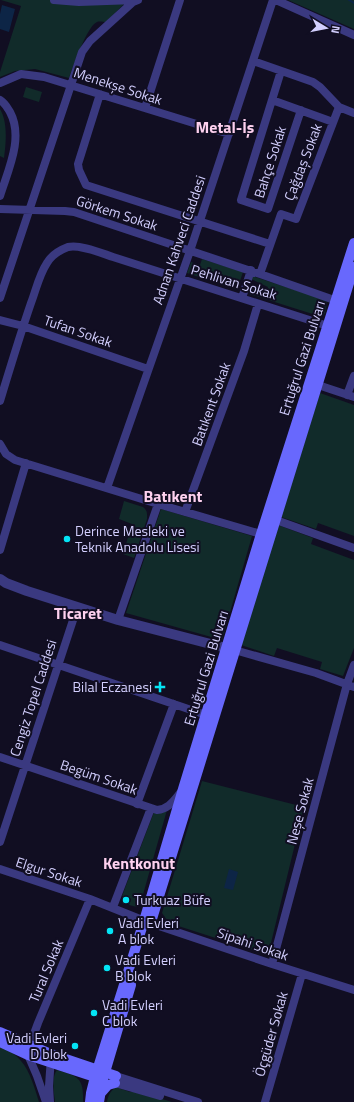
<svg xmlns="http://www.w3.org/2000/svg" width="354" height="1102" font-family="'Titillium Web',sans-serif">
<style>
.green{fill:#112b2a}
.water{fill:#0d2546}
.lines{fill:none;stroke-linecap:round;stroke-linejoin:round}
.stream{stroke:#0d2546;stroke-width:2}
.minor{stroke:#3a3980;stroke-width:8}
.tertiary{stroke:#3a3980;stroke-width:10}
.secondary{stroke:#6868fd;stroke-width:10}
.poi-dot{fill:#04e4f5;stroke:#110e22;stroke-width:1.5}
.labels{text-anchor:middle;stroke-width:4;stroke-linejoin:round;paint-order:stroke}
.street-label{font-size:14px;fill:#d3cffe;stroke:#110e22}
.poi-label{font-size:14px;fill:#d3cffe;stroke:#110e22;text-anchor:start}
.quarter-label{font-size:16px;font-weight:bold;fill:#fed1ef;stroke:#110e22}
</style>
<rect width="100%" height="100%" fill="#110e22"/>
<path class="green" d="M1 0H128L106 22C104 22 99 21 97 22 87 26 73 67 69 78L35 69 15 71 0 77V72L21 6Z
M288 0H354V29Z
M26 87 42 92 39 102 23 97Z
M0 109C8 123 6 142 4 158L0 156Z
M202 259 243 272 237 290 187 273 191 262 200 265Z
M252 277H255L326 300 327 303 325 313 323 316H319L249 294 248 289H254L265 293 268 287 251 279Z
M320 393 354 405V536L318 523 316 529 281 517Z
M124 501 143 507C148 511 147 514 147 519L134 558 123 554 132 524 119 519Z
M161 509 252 536 222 640 126 613Z
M278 525 313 538 311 544 354 560V648L343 676 320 669 322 662 277 648 274 656 241 645Z
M202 781 304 807 270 947 262 953 169 923 162 913Z
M167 810 140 905 137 907 129 905 131 899 122 896 154 812Z
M0 1046C7 1050 16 1054 21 1061 30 1071 35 1089 39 1102H0Z
M57 1070C79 1076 84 1079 83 1102H55C54 1093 51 1077 57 1070Z
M116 1087 130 1092H139L172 1102H107C108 1096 110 1091 116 1087Z"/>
<path class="water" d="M2 5 15 9 9 32 0 29V14Z
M229 869 238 872 233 890 224 888Z"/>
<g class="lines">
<path class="stream" d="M349 0 354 3"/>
<path class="minor" d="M54 0 79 2 135 0
M276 0 354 35
M253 61 313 82 320 87 339 107 354 113
M281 71 272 100 333 122
M0 83 21 74 44 77 229 134
M100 94 78 164 79 170 86 185 270 244
M0 100C5 103 7 107 10 112 24 138 8 170 0 196
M272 100 241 200 268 209 301 110
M145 108 180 0
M0 209 65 211 74 212 260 274 340 302
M260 274 281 214 296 219 339 107
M0 298 82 52 90 41 133 2 138 0
M242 298 251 270
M0 320 23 326 148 369
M318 385 354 397
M347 395 354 376
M0 401C10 368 20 335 31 303 36 290 39 275 47 263 51 256 60 250 68 247 80 244 101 253 113 257L328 326
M0 444 6 454 15 460 158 504 261 534
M107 488 190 251 273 0
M185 512 244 351 258 304
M276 520 354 548
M0 550 26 463
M118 620 158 504
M0 645 206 715
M231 649 316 673 354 687
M0 757 157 810C169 809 174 800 181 792
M137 804 174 704
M0 842 77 608
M0 869 90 899 150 923 272 964 354 990
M113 907 151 808
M272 964 347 684 354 665
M116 1076 198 1102
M115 1083 160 1096
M46 1102 37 1076 28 1055 31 1042 38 1023 90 899
M50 1102 49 1086 51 1057
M265 1102 302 974"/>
<path class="tertiary" d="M0 579 6 583 27 591 118 620 226 648"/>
<path class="secondary" d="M151 922 354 267
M0 1032 51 1054 116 1076
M0 1042 28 1055 101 1079
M100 1094 108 1085 115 1083
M90 1102 91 1093 95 1077 144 921 183 789 261 534 354 243
M99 1102 103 1079 131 985"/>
</g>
<g class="poi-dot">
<circle cx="67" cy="539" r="4"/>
<path d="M158 681h4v4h4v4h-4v4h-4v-4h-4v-4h4z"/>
<circle cx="126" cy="900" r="4"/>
<circle cx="110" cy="931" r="4"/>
<circle cx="107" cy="968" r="4"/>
<circle cx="94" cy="1013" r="4"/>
<circle cx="75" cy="1046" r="4"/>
</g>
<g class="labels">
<g class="street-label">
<text transform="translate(118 86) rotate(18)" y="5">Menekşe Sokak</text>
<text transform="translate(270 162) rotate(-72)" y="5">Bahçe Sokak</text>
<text transform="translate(303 162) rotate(-69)" y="5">Çağdaş Sokak</text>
<text transform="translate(117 213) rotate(18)" y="5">Görkem Sokak</text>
<text transform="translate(179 240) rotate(-71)" y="5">Adnan Kahveci Caddesi</text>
<text transform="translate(234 282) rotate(17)" y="5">Pehlivan Sokak</text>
<text transform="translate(78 331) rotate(19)" y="5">Tufan Sokak</text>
<text transform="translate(302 358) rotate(-72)" y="5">Ertuğrul Gazi Bulvarı</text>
<text transform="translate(211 404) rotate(-70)" y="5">Batıkent Sokak</text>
<text transform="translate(206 668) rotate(-73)" y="5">Ertuğrul Gazi Bulvarı</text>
<text transform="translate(33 698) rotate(-72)" y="5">Cengiz Topel Caddesi</text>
<text transform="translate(99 777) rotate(19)" y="5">Begüm Sokak</text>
<text transform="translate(300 811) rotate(-75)" y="5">Neşe Sokak</text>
<text transform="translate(49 872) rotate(18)" y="5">Elgur Sokak</text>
<text transform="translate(253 944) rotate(19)" y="5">Sipahi Sokak</text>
<text transform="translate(46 971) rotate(-67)" y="5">Tural Sokak</text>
<text transform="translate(271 1034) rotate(-74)" y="5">Öçgüder Sokak</text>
</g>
<g class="poi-label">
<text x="75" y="536">Derince Mesleki ve<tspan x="75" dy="16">Teknik Anadolu Lisesi</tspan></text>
<text x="152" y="692" text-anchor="end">Bilal Eczanesi</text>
<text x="134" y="905">Turkuaz Büfe</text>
<text x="118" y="928">Vadi Evleri<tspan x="118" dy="16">A blok</tspan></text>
<text x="115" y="965">Vadi Evleri<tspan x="115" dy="16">B blok</tspan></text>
<text x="102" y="1010">Vadi Evleri<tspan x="102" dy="16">C blok</tspan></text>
<text x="67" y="1043" text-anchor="end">Vadi Evleri<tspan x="67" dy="16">D blok</tspan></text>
</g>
<g class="quarter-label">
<text x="225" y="133">Metal-İş</text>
<text x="173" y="502">Batıkent</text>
<text x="78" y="619">Ticaret</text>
<text x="139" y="869">Kentkonut</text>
</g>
</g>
<g transform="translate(326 28) rotate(100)" stroke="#110e22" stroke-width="3" paint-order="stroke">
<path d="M0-3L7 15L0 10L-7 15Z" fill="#d3cffe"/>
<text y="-6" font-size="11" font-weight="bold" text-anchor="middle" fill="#d3cffe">N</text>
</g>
</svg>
